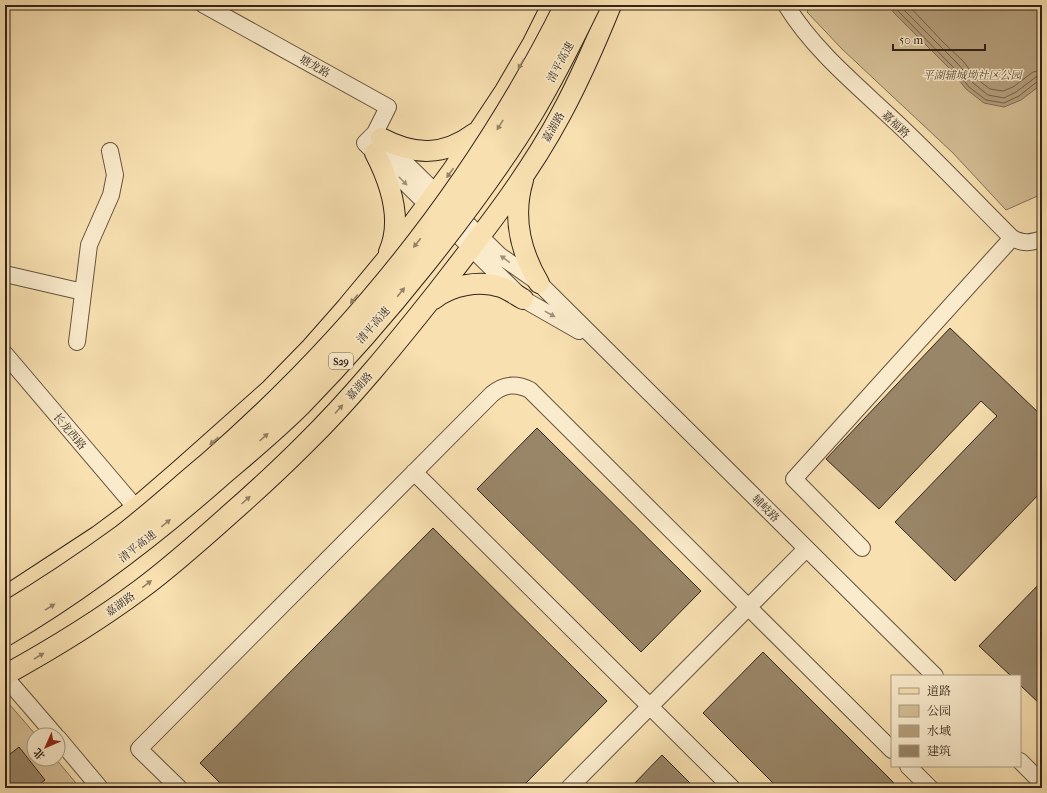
<svg xmlns="http://www.w3.org/2000/svg" width="1047" height="793" font-family="'IM FELL French Canon','Noto Serif SC',serif">
<style>
.green{fill:#d6c097;stroke:#847259}
.water{fill:#b5a07d;stroke:#816e56}
.lines{fill:none;stroke-linecap:round;stroke-linejoin:round}
.shore{stroke:#74624c;stroke-width:1}
.building{fill:#998668;stroke:#32241b}
.minor-casing{stroke:#645340;stroke-width:18}
.major-casing{stroke:#32241b;stroke-width:22}
.minor{stroke:#faebcc;stroke-width:16}
.major{stroke:#f8e0b0;stroke-width:20}
.highway-bridge-casing{stroke:#32241b;stroke-width:24;stroke-linecap:butt}
.highway-bridge{stroke:#f8e0b0;stroke-width:22}
.oneway{fill:#958266}
.oneway2{fill:#a0917c}
.labels{text-anchor:middle;stroke-width:3;stroke-linejoin:round;paint-order:stroke}
.shield{fill:#faebcc;stroke:#6e6050;stroke-width:1}
.shield-label{font-size:10px;font-weight:bold;fill:#32241b}
.street-label{font-size:11px;fill:#32241b;stroke:#faebcc}
.park-label{font-size:11px;font-style:italic;fill:#5b4b3a;stroke:#faebcc}
</style>
<rect width="100%" height="100%" fill="#f8e0b0"/>
<filter id="stains"><feTurbulence type="fractalNoise" baseFrequency=".005" numOctaves="4"/><feColorMatrix values="0 0 0 0 .2 0 0 0 0 .09 0 0 0 0 .02 0 0 0 .5 -.17"/></filter>
<radialGradient id="worn" r=".72"><stop offset=".6" stop-color="#630" stop-opacity="0"/><stop offset="1" stop-color="#630" stop-opacity=".3"/></radialGradient>
<path class="green" d="M810 5H1042V194L1006 210 953 153 842 49 807 12Z
M10 705 36 735H34V759H56L80 788H5V707Z"/>
<path class="water" d="M893 5H1042V84L1021 100 1004 107 984 103 966 89 952 71 893 12Z"/>
<g class="lines">
<path class="shore" d="M897 5 898 11 955 69 969 87 986 100 1004 103 1019 96 1038 81H1042
M902 5 903 9 959 65 973 83 988 95 1004 98 1016 92 1036 77 1042 76
M908 5 944 43 963 61 977 79 990 89 1003 91 1013 87 1033 72 1042 70"/>
</g>
<path class="building" d="M950 328 1042 416V491L955 581 895 522 997 416 981 401 879 509 826 459Z
M537 428 701 591 641 652 477 489Z
M433 528 607 701 521 788H225L200 763Z
M1042 581V706L1020 685V676H1011L979 646Z
M763 652 899 788H778L703 713Z
M19 747 45 780 35 788H5V758Z
M662 755 695 788H630Z"/>
<g class="lines">
<defs>
<path id="minor" d="M204 5 388 107 375 133 365 143 523 299 579 331
M786 5C815 52 859 87 898 124 937 161 974 200 1012 238 1023 244 1030 243 1042 239
M383 141 499 255 539 283 935 676
M5 274 83 292
M77 342 89 245 111 195 115 175 110 151
M5 354 136 508
M414 472 732 788
M862 548 794 479 1012 238
M5 677 55 735
M58 738 100 788
M1020 761 1042 783
M908 766 930 788
M179 788 139 749 492 394C504 384 516 383 530 390L892 750
M569 788 806 549"/>
<path id="major" d="M381 138C415 156 444 156 475 133
M375 153C390 182 403 220 389 252
M523 180C512 217 520 251 539 283
M434 299C451 285 480 280 501 287 509 290 516 295 523 299
M5 597 98 536 136 508 180 470 270 390 310 349 347 307 386 260 452 171 505 91 533 43 552 5
M5 675C52 649 98 621 141 589 172 566 201 540 230 514 255 492 280 469 304 445 352 398 395 345 437 292 481 235 527 178 561 114 580 79 596 42 611 5"/>
</defs>
<use href="#minor" class="minor-casing"/>
<use href="#major" class="major-casing"/>
<use href="#minor" class="minor"/>
<use href="#major" class="major"/>
<defs>
<path id="highway-bridge" d="M5 614C45 590 84 564 121 537 151 514 179 488 208 464 357 334 478 182 566 5
M5 635C83 589 151 537 219 477 247 453 275 430 301 404 345 359 386 312 425 263 463 215 500 166 532 113 553 78 571 42 589 5"/>
</defs>
<use href="#highway-bridge" class="highway-bridge-casing"/>
<use href="#highway-bridge" class="highway-bridge"/>
</g>
<defs><path id="oneway-solid" d="M-6-.8H1V-3.2L6.5 0L1 3.2V.8H-6Z"/></defs>
<g class="oneway">
<use href="#oneway-solid" transform="translate(521 64) rotate(120)"/>
<use href="#oneway-solid" transform="translate(500 125) rotate(122)"/>
<use href="#oneway-solid" transform="translate(450 173) rotate(126)"/>
<use href="#oneway-solid" transform="translate(417 243) rotate(128)"/>
<use href="#oneway-solid" transform="translate(401 292) rotate(-51)"/>
<use href="#oneway-solid" transform="translate(354 299) rotate(130)"/>
<use href="#oneway-solid" transform="translate(339 409) rotate(-48)"/>
<use href="#oneway-solid" transform="translate(264 437) rotate(-42)"/>
<use href="#oneway-solid" transform="translate(214 441) rotate(138)"/>
<use href="#oneway-solid" transform="translate(246 500) rotate(-42)"/>
<use href="#oneway-solid" transform="translate(166 523) rotate(-39)"/>
<use href="#oneway-solid" transform="translate(147 584) rotate(-38)"/>
<use href="#oneway-solid" transform="translate(50 607) rotate(-32)"/>
<use href="#oneway-solid" transform="translate(39 656) rotate(-31)"/>
</g>
<g class="oneway2">
<use href="#oneway-solid" transform="translate(403 181) rotate(45)"/>
<use href="#oneway-solid" transform="translate(505 259) rotate(-144)"/>
<use href="#oneway-solid" transform="translate(550 314) rotate(29)"/>
</g>
<g class="labels">
<rect class="shield" x="329" y="353" width="24" height="16" rx="3"/>
<g class="shield-label">
<text x="341" y="365">S29</text>
</g>
<g class="street-label">
<text transform="translate(560 62) rotate(-62)" y="4">清平高速</text>
<text transform="translate(315 66) rotate(29)" y="4">塘龙路</text>
<text transform="translate(896 124) rotate(44)" y="4">嘉福路</text>
<text transform="translate(553 127) rotate(-60)" y="4">嘉湖路</text>
<text transform="translate(373 325) rotate(-49)" y="4">清平高速</text>
<text transform="translate(359 386) rotate(-48)" y="4">嘉湖路</text>
<text transform="translate(70 431) rotate(50)" y="4">长龙西路</text>
<text transform="translate(766 508) rotate(45)" y="4">辅岐路</text>
<text transform="translate(137 546) rotate(-38)" y="4">清平高速</text>
<text transform="translate(120 604) rotate(-35)" y="4">嘉湖路</text>
</g>
<g class="park-label">
<text x="972" y="79">平湖辅城坳社区公园</text>
</g>
</g>
<rect width="1047" height="793" fill="none" stroke="#f8e0b0" stroke-width="20"/>
<rect x="6" y="6" width="1035" height="781" fill="none" stroke="#32241b" stroke-width="2"/>
<rect x="10" y="10" width="1027" height="773" fill="none" stroke="#32241b"/>
<rect x="891" y="675" width="130" height="92" fill="#faebcc" stroke="#aa9b85"/>
<rect x="899" y="688" width="20" height="6" fill="#f8e0b0" stroke="#aa9b85"/>
<text x="927" y="695" font-size="12" fill="#32241b">道路</text>
<rect x="899" y="705" width="20" height="12" fill="#d6c097" stroke="#aa9b85"/>
<text x="927" y="715" font-size="12" fill="#32241b">公园</text>
<rect x="899" y="725" width="20" height="12" fill="#b5a07d" stroke="#aa9b85"/>
<text x="927" y="735" font-size="12" fill="#32241b">水域</text>
<rect x="899" y="745" width="20" height="12" fill="#998668" stroke="#aa9b85"/>
<text x="927" y="755" font-size="12" fill="#32241b">建筑</text>
<g transform="translate(46 747) rotate(225)"><circle r="19" fill="#faebcc" stroke="#aa9b85"/>
<path d="M0-3L7 15L0 10L-7 15Z" fill="#8f2418"/>
<text y="-6" font-size="11" font-weight="bold" text-anchor="middle" fill="#32241b">北</text>
</g>
<path d="M893 44v6h92v-6" fill="none" stroke="#32241b" stroke-width="2"/>
<text x="899" y="44" font-size="12" fill="#32241b" stroke="#faebcc" stroke-width="3" paint-order="stroke">50 m</text>
<rect width="100%" height="100%" filter="url(#stains)"/>
<rect width="100%" height="100%" fill="url(#worn)"/>
</svg>
